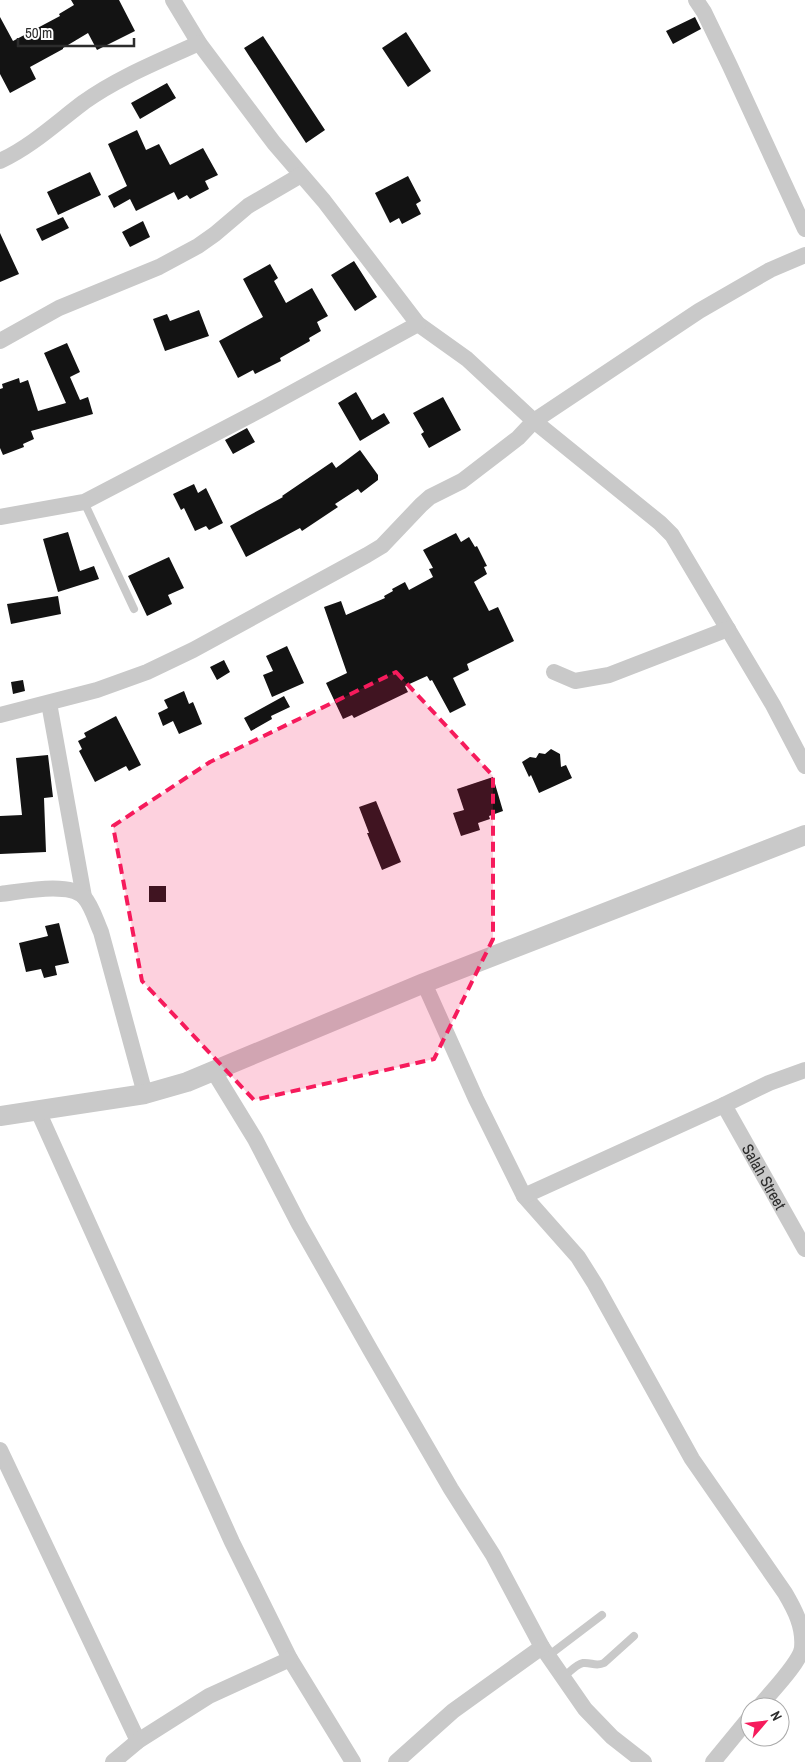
<svg xmlns="http://www.w3.org/2000/svg" width="805" height="1762" font-family="'Archivo Narrow',sans-serif">
<style>
.building{fill:#131313}
.lines{fill:none;stroke-linecap:round;stroke-linejoin:round}
.service{stroke:#c9c9c9;stroke-width:8}
.minor{stroke:#c9c9c9;stroke-width:16}
.tertiary{stroke:#c9c9c9;stroke-width:20}
.marked{fill:#f61b5c;fill-opacity:0.2;stroke:#f61b5c;stroke-width:4;stroke-dasharray:10 6;stroke-linejoin:round}
.labels{text-anchor:middle;stroke-width:5;stroke-linejoin:round;paint-order:stroke}
.street-label{font-size:16px;fill:#2c2c2c;stroke:#fff}
</style>
<rect width="100%" height="100%" fill="#fff"/>
<path class="building" d="M71 0H119L135 31 97 50 88 33 63 48V49L30 67 36 79 10 93 0 74V17L13 41 60 16 59 14 74 5Z
M695 17 701 29 673 44 666 31Z
M406 32 431 71 408 87 382 48Z
M263 36 325 130 306 143 244 48Z
M167 83 176 98 140 119 131 103Z
M137 130 146 150 159 144 170 165 203 148 218 175 205 181 209 189 190 199 187 195 178 200 174 192 136 211 130 199 114 208 108 196 127 186 108 144Z
M90 172 101 195 58 215 47 192Z
M408 176 421 201 416 204 421 214 402 224 399 218 390 223 375 193Z
M63 217 69 228 42 241 36 229Z
M143 221 150 237 130 247 122 232Z
M0 233 19 274 0 282Z
M354 261 377 297 355 311 331 275Z
M270 264 278 278 274 281 286 303 312 288 328 316 317 322 321 331 309 338 310 341 280 358 281 361 255 374 253 370 238 378 219 341 263 317 243 279Z
M199 310 209 336 165 351 153 319 167 314 170 321Z
M67 343 80 372 70 377 80 400 88 397 93 414 31 431 34 439 23 444 24 447 3 455 0 448V389L3 388 2 384 19 378 20 383 28 380 38 411 66 403 44 353Z
M356 392 372 420 384 413 390 423 360 441 338 403Z
M443 397 461 430 429 448 421 434 424 432 413 413Z
M247 428 255 442 233 454 225 440Z
M360 450 378 475V480L361 493 358 489 335 504 338 507 302 531 300 528 246 557 230 526 283 497 282 496 332 462 336 468Z
M194 484 198 493 206 488 223 523 209 530 206 526 195 531 184 508 181 510 173 494Z
M68 532 80 571 94 566 99 579 58 592 43 539Z
M456 533 461 542 469 537 475 547 477 546 487 566 484 567 487 574 474 582 489 611 498 607 514 641 467 664 469 670 453 678 466 705 450 713 432 680 430 681 427 676 405 686 408 692 354 718 352 715 343 719 326 683 347 673 324 607 341 601 346 615 385 598 384 596 393 591 392 589 405 582 409 590 433 577 429 569 433 568 423 550Z
M169 557 184 588 168 595 172 604 147 616 128 576Z
M58 596 61 614 11 624 7 604Z
M287 646 304 683 272 697 263 675 273 671 266 656Z
M224 660 230 672 217 680 210 667Z
M23 680 25 691 13 694 11 682Z
M184 691 189 704 193 702 202 724 179 734 173 721 163 726 158 713 168 708 164 700Z
M284 696 290 707 271 716 272 719 251 731 244 718Z
M116 716 141 765 129 771 126 766 95 782 79 751 82 749 78 741 86 737 84 733Z
M551 749 560 754 561 767 566 765 572 778 539 793 531 775 529 777 522 762 530 757 536 758 539 753 545 754Z
M48 755 53 797 44 798 46 852 0 854V816L22 815 16 758Z
M493 777 503 811 489 816 490 819 478 823 480 830 461 836 453 813 464 810 457 789Z
M376 801 401 862 382 870 367 833H369L359 807Z
M149 886H166V902H149Z
M59 923 69 963 55 966 57 975 44 978 41 969 26 972 19 943 48 936 45 926Z"/>
<g class="lines">
<path class="service" d="M84 502 134 609
M548 1656 602 1615
M562 1678C568 1674 576 1664 583 1663 591 1662 596 1667 604 1663L634 1636"/>
<g class="minor">
<path d="M173 0 199 43 274 143 324 201 418 324 467 359 534 421 660 523 672 535 773 705 805 766"/>
<path d="M696 0 704 12 730 66 805 229"/>
<path d="M0 161C32 146 56 123 84 102 119 77 160 61 199 43"/>
<path d="M0 341 59 308 159 267 198 246 215 234 248 206 301 175"/>
<path d="M0 517 84 502 264 408 418 324"/>
<path d="M554 672 575 681 609 675 728 629"/>
<path d="M49 703 84 897"/>
<path d="M0 715 97 690 147 672 193 650 367 555 382 546 421 505 430 497 462 481 518 438 534 421 699 311 770 270 805 255"/>
<path d="M0 894C20 892 69 881 84 897 92 906 96 921 101 932L145 1094"/>
<path d="M424 983 476 1099 524 1196 578 1257 595 1284 692 1459 785 1593C795 1610 804 1627 802 1648 800 1663 769 1694 759 1707"/>
<path d="M214 1072 255 1139 299 1224 371 1351 451 1489 493 1555 542 1647 585 1709 612 1737 644 1762"/>
<path id="s1" d="M724 1105 805 1249"/>
<path d="M38 1111 232 1542 290 1659 353 1762"/>
<path d="M524 1196 724 1105 769 1083 805 1070"/>
<path d="M0 1450 138 1741"/>
<path d="M113 1762 138 1741 209 1696 290 1659"/>
<path d="M396 1762 453 1711 542 1647"/>
<path d="M713 1762 750 1717"/>
</g>
<path class="tertiary" d="M0 1116 145 1094 187 1082 424 983 805 835"/>
</g>
<path class="marked" d="M396 672 493 776V939L434 1059 254 1100 142 981 113 826 210 762Z"/>
<g class="labels">
<g class="street-label">
<text dy="6" stroke="none"><textPath href="#s1" startOffset="82">Salah Street</textPath></text>
</g>
</g>
<g transform="translate(765 1722) rotate(62)"><circle r="24" fill="#ffffff" stroke="#ababab"/>
<path d="M0-4L9 19L0 12L-9 19Z" fill="#f61b5c"/>
<text y="-8" font-size="14" font-weight="bold" text-anchor="middle" fill="#2c2c2c">N</text>
</g>
<path d="M18 38v8h116v-8" fill="none" stroke="#2c2c2c" stroke-width="2.5"/>
<text x="25" y="38" font-size="15" fill="#2c2c2c" stroke="#ffffff" stroke-width="4" paint-order="stroke">50 m</text>
</svg>
